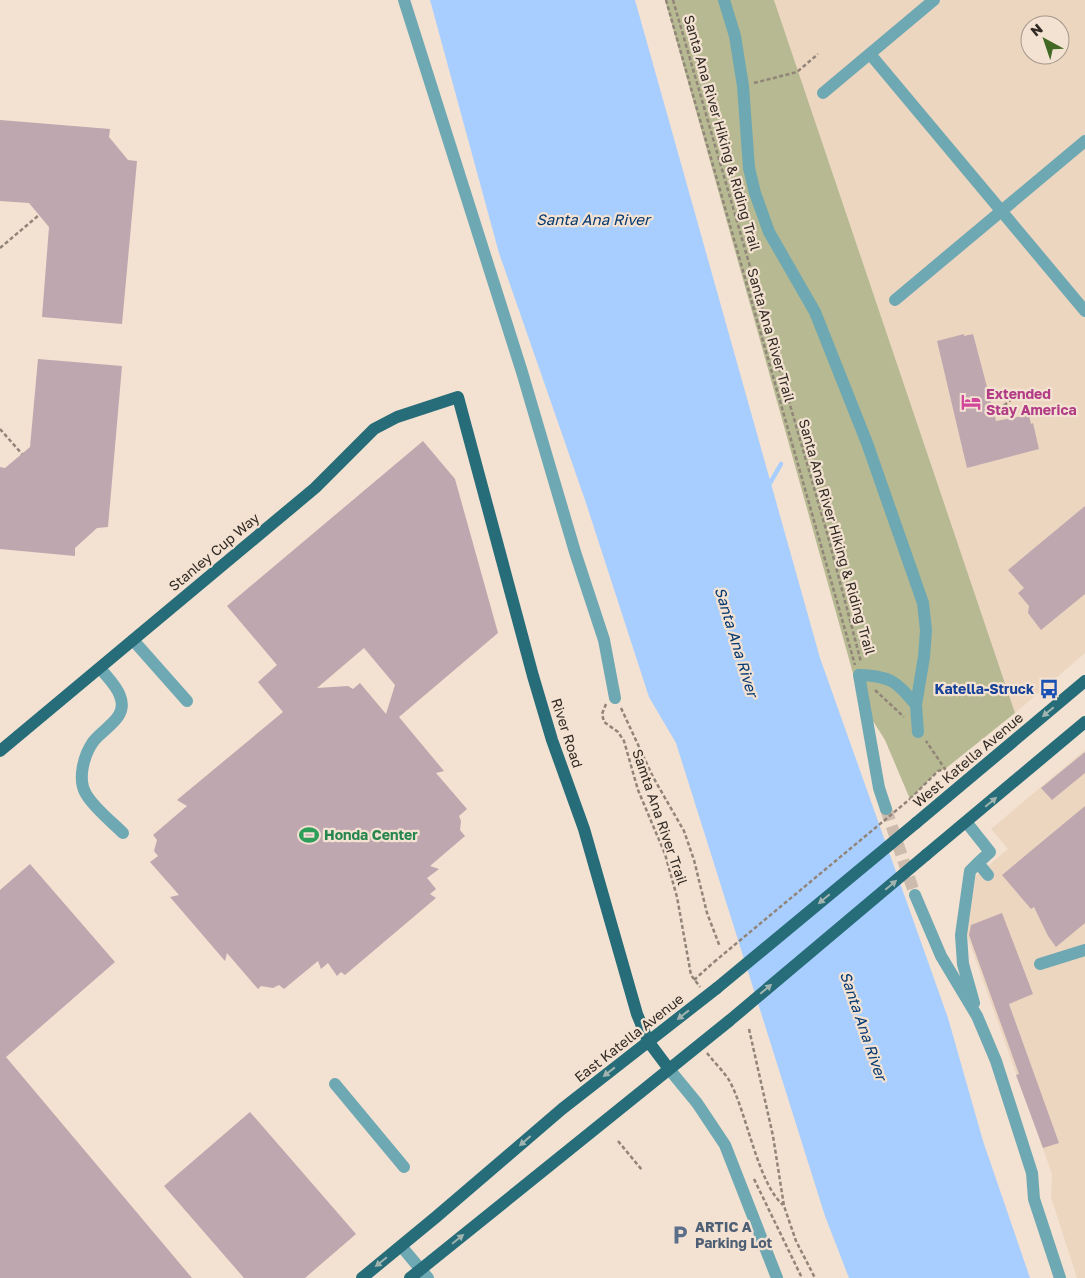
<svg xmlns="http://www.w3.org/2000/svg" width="1085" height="1278" font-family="'Golos Text',sans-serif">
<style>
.built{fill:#edd6c0;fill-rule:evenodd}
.green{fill:#b6b991}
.water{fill:#a8ceff}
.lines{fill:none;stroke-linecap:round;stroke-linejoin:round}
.stream{stroke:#a8ceff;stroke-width:4.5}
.building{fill:#bea7af;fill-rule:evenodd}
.minor-tunnel{stroke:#ccbcae;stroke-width:12;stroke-dasharray:12 6;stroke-linecap:butt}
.path{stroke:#918479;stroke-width:2.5;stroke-dasharray:4 2.5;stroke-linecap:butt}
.minor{stroke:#6da8b3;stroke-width:12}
.major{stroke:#266d79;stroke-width:12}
.path-bridge{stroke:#918479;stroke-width:2.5;stroke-dasharray:4 2.5;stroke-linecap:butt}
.major-bridge{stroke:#266d79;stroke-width:12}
.oneway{fill:#a1b3ae}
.labels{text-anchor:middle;stroke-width:4.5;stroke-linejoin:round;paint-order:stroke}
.street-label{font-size:14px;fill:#312a24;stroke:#f3e1d1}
.hotel-label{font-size:14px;font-weight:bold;fill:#b23c85;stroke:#f3e1d1;text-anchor:start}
.transit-label{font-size:14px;font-weight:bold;fill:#164399;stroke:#f3e1d1;text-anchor:end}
.leisure-label{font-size:14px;font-weight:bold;fill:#27864d;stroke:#f3e1d1;text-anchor:start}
.service-label{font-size:14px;font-weight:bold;fill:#4e5e75;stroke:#f3e1d1;text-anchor:start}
.water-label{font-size:15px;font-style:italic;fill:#043971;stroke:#f3e1d1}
</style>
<rect width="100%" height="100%" fill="#f3e1d1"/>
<path class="built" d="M774 0H1085V653L1015 713ZM1030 25H1060V55H1030Z
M1085 750V1278H1077L1051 1197 1052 1174 965 930 976 876 1008 849 991 829Z"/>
<path class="green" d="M665 0H774L1015 713 945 769 938 771 910 799 885 740 861 702Z"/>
<path class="water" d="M430 0H635L820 658 948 1018 983 1141 1030 1278H849L825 1216 676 743 649 697 585 500 499 253Z"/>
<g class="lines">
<path class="stream" d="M769 485 781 464"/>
</g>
<path class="building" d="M0 120 110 129 109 137 128 160 137 161 122 324 42 317 49 227 29 203 0 201Z
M964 334V336L973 334 996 421 1029 415 1031 424 1033 423 1039 449 967 468 937 341Z
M38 359 122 366 108 527 97 528 75 548V556L0 549V467L5 468 30 447Z
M423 441 455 479 498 633 399 717 444 771 436 773 467 809 459 816 461 821 460 830 465 836 430 866 439 869 427 878 436 889 430 894 436 898 345 975 341 972 337 976 328 963 321 969 318 961 284 989 279 985 273 988 261 986 258 989 227 953 225 961 170 897 179 895 150 862 158 856 154 851 157 840 153 835 187 806 177 800 283 712 258 682 277 665 227 606ZM364 648 395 685 386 714 360 683 353 689 348 686 317 688Z
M1085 506V594L1041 630 1028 613 1029 606 1018 593 1024 588 1008 570Z
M1085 752V773L1052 800 1041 788Z
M1085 806V923L1056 947 1048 936 1034 907 1031 909 1002 875Z
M30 864 115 962 6 1057 192 1278H0V890Z
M1002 913 1033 994 1009 1004 1059 1143 1043 1148 1016 1075 1019 1074 969 935 971 925Z
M250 1112 356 1234 305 1278H244L164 1186Z"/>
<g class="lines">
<path class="minor-tunnel" d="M886 809 915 895"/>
<path class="path" d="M666 0 855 665
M673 0 827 533 861 662
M754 83 797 72 818 54
M0 248 39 215
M994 414 1020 392
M0 429 22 454
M875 690 904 717
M606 704 602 714 604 722 618 732 624 741 638 790 665 854 677 897 691 975 700 987
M621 708 653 777 684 831 694 860 707 913 720 947
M945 769 953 777
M910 799 938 771 945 769 926 741
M694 980 714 962
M749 1029 773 1136 784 1206 796 1241 815 1278
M707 1053C714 1062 723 1071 729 1080 747 1112 757 1182 783 1205
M618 1141 642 1170
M754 1179 802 1278"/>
<path class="minor" d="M404 0 522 372 575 552 604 640 615 698
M724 0 735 36 743 86 749 168 755 193 769 232 815 312 867 443 923 603 926 630 924 657 916 705 918 732
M870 54 1085 311
M823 93 934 0
M895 300 1085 141
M133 640 187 701
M100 668C106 676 117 686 120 696 129 718 103 728 93 742 84 755 77 779 86 794 94 808 111 821 123 833
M886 809 879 788 859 675C891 676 896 681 916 705
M967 823 990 852 978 863 988 875
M915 895 941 956 977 1016 996 1061 1032 1173 1034 1199 1060 1278
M1040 964 1085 950
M974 1003 963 964 961 935 970 871 978 863
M669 1069 697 1103 725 1145 777 1278
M335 1084 404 1167
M401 1246 428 1278"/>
<path class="major" d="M0 751 315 488 374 429 397 417 458 397 533 676 552 740 584 829 637 1014 648 1041 669 1069
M916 823 1085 681
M926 855 1085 722
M362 1278 436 1217 562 1109 717 988
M410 1278 729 1021"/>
<path class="path-bridge" d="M714 962 910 799"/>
<path class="major-bridge" d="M717 988 916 823
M729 1021 926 855"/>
</g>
<defs><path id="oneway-solid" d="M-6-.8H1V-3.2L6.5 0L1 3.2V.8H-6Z" transform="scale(1.25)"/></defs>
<g class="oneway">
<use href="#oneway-solid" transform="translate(1048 712) rotate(140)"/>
<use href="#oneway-solid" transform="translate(991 802) rotate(-40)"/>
<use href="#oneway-solid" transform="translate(891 885) rotate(-40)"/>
<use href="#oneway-solid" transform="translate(824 899) rotate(140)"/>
<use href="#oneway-solid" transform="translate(766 989) rotate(-40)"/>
<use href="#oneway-solid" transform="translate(683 1015) rotate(142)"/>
<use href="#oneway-solid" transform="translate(609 1072) rotate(142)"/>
<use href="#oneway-solid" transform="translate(525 1141) rotate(139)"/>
<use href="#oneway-solid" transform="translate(458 1239) rotate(-39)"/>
<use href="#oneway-solid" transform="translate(381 1262) rotate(141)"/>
</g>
<defs>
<symbol id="hotel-bare" viewBox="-9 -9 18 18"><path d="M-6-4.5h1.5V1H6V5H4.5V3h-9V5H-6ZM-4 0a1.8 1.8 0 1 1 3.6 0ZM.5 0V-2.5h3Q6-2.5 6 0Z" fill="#d1479c" stroke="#f3e1d1" stroke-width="2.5" paint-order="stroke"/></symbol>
<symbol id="bus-bare" viewBox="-9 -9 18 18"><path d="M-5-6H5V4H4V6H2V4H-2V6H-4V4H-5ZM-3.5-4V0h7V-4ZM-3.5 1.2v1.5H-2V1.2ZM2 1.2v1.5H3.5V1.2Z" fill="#1a4fb4" stroke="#f3e1d1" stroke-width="2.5" paint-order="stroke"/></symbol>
<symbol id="stadium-bare" viewBox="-9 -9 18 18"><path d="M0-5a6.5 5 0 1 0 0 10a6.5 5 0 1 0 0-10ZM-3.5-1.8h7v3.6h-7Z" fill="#2e9e5b" stroke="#f3e1d1" stroke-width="2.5" paint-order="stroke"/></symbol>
<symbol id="parking-bare" viewBox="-9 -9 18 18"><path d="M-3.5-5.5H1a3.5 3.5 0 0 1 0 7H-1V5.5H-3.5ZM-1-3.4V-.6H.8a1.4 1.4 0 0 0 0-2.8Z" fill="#5c6f8a" stroke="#f3e1d1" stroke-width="2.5" paint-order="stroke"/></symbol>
</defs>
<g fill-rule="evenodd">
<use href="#hotel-bare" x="957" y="388" width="28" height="28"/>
<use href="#bus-bare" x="1035" y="675" width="28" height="28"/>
<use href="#stadium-bare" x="295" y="821" width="28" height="28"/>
<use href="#parking-bare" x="666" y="1221" width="28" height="28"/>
</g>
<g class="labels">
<g class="street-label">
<text transform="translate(722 133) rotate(74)" y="5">Santa Ana River Hiking &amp; Riding Trail</text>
<text transform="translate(771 335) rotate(74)" y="5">Santa Ana River Trail</text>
<text transform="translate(837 537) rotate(74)" y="5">Santa Ana River Hiking &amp; Riding Trail</text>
<text transform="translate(214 552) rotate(-40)" y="5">Stanley Cup Way</text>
<text transform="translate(567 733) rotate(72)" y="5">River Road</text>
<text transform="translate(968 760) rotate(-40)" y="5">West Katella Avenue</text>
<text transform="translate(660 817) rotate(71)" y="5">Samta Ana River Trail</text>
<text transform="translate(629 1038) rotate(-38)" y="5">East Katella Avenue</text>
</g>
<g class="hotel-label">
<text x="986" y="399">Extended<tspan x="986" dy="16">Stay America</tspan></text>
</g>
<g class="transit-label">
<text x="1034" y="694">Katella-Struck</text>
</g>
<g class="leisure-label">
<text x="324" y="840">Honda Center</text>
</g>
<g class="service-label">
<text x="695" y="1232">ARTIC A<tspan x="695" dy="16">Parking Lot</tspan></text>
</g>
<g class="water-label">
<text x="593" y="225">Santa Ana River</text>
<text transform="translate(736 642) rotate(73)" y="5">Santa Ana River</text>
<text transform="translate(863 1026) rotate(71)" y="5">Santa Ana River</text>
</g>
</g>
<g transform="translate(1045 40) rotate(320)"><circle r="24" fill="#f3e1d1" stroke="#a5988c"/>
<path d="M0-4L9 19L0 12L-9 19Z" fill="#416924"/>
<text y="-8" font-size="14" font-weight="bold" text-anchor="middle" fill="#312a24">N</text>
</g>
</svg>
